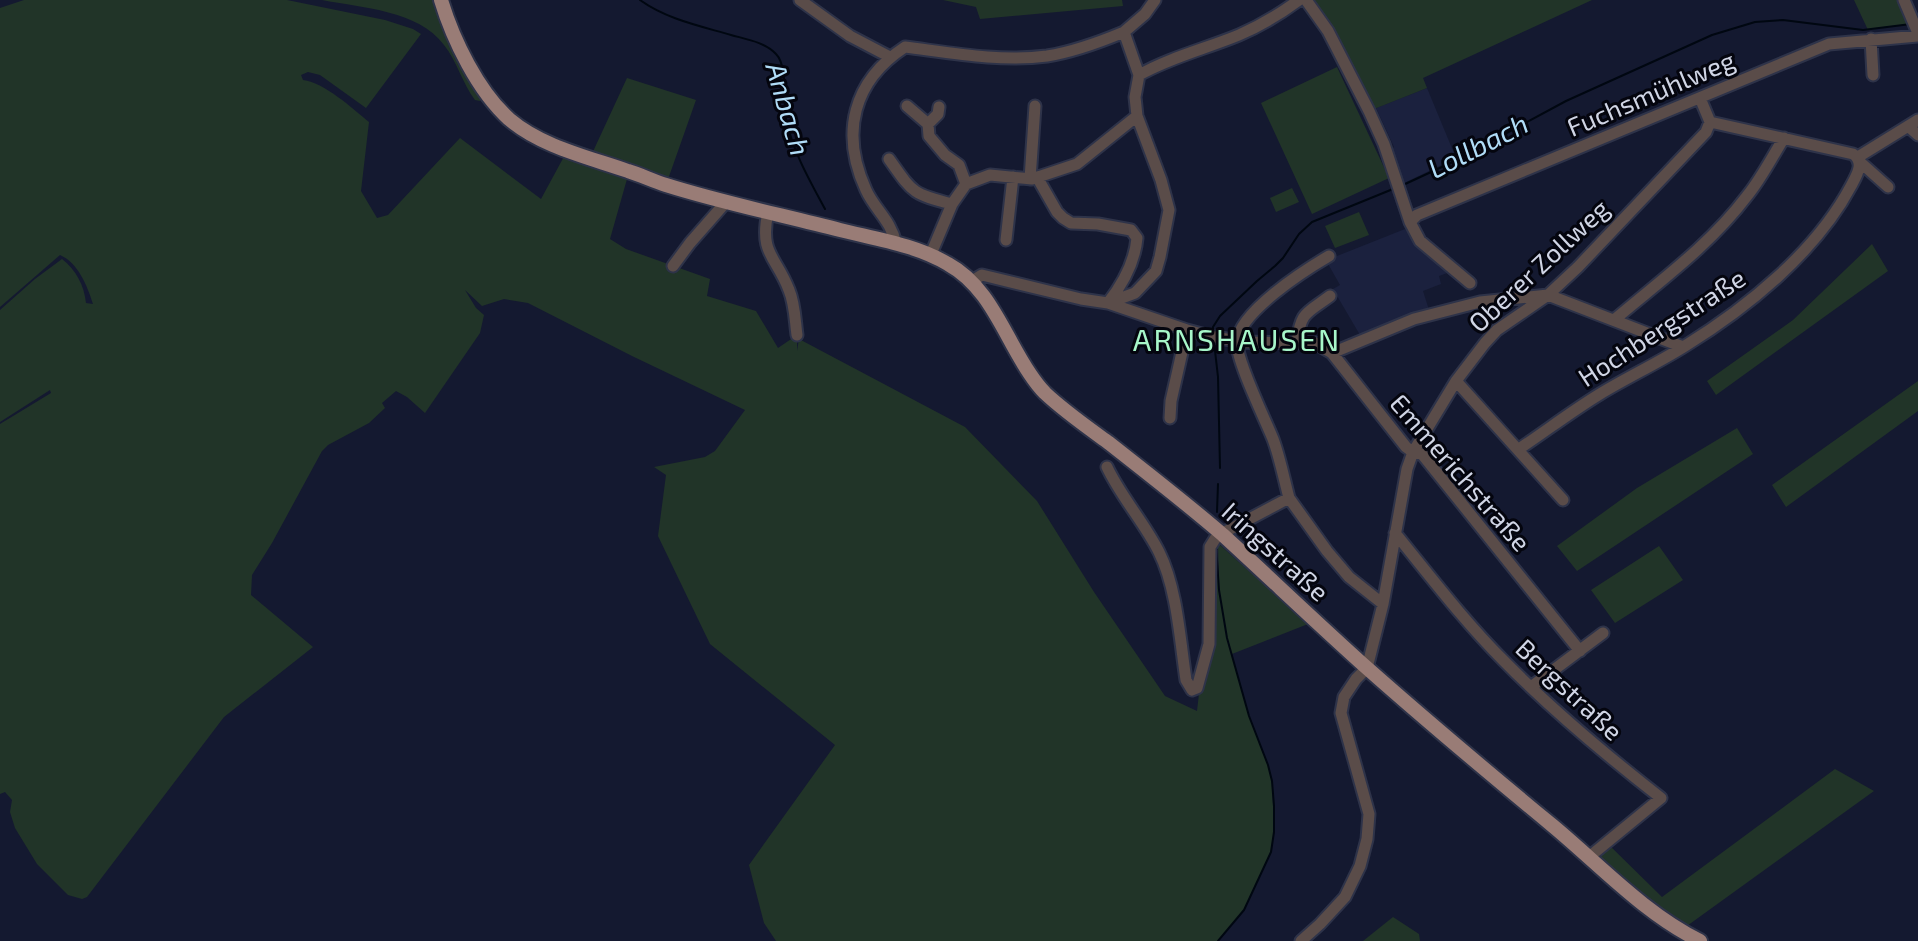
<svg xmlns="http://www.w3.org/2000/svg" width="1918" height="941" font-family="'Exo 2',sans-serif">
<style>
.built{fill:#1b213e}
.green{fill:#213428}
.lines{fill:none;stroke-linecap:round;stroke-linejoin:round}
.stream{stroke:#000711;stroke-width:2}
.minor-casing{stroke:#2e3349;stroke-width:15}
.major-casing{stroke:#2e3349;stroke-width:18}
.minor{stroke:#5a4c49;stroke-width:11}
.major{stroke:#997c76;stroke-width:14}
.labels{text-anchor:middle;stroke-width:6;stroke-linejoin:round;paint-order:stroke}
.street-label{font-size:26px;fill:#d0d5e5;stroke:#04050e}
.water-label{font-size:28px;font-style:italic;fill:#b0dcf7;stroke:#04050e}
.quarter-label{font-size:30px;letter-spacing:2px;fill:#a7f6c9;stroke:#04050e}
</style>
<rect width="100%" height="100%" fill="#141930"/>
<path class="built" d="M1427 88 1456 158 1404 183 1391 149 1394 147 1376 108Z
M1405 229 1414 241 1450 272 1439 276 1441 284 1423 291 1429 310 1360 335 1333 289 1340 285 1327 262 1337 256Z"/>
<path class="green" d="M24 0H287L385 20 413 29 421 34 366 108 320 75 308 72 301 75 303 80C325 83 352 108 369 122L361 191 377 218 388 215 460 138 541 199 567 151 590 158 627 78 696 100 666 185 629 172 610 239 626 249 710 279 707 296 756 311 778 348 797 335V351L799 339 965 427 1037 501 1094 592 1165 696 1197 711 1216 545 1219 584 1218 545H1220L1308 624 1232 654 1249 716 1268 765 1272 781 1274 832 1271 852 1244 910 1218 941H776L764 923 749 865 835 745 710 644 658 536 666 475 654 467 705 457 715 451 745 410 632 356 528 303 504 299 482 306 465 290 476 308 484 315 480 333 425 413 407 397 396 391 382 403 385 408 369 423 328 445 322 451 272 543 252 575 251 595 313 647 224 717 87 897 82 899 68 895 37 864 15 828 10 812 12 800 5 792 0 794V424L51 393 50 390 0 422V310L35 279 62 259C76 270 84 285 86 303L93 304C87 285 78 263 60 255L0 307V8Z
M322 0H436L482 98 480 101 475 100C462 83 457 61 444 45 418 10 362 8 322 0Z
M943 0H1122L1123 6 980 19 976 7Z
M1306 0H1592L1423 78 1427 88 1369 111Z
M1854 0H1903L1914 24 1868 30Z
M1337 67 1389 178 1312 214 1261 103Z
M1292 188 1299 202 1276 212 1270 198Z
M1359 212 1369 235 1335 248 1325 226Z
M1872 244 1888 271 1716 395 1707 381 1793 320Z
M1918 381V411L1786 507 1772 485Z
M1737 428 1753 454 1577 571 1557 546 1637 488Z
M1659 546 1683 580 1615 623 1591 590Z
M1835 769 1874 791 1680 931 1589 857 1606 842 1662 897Z
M1393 917 1419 934 1420 941H1363Z"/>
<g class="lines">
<path class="stream" d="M640 0C666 19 700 26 731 35 745 39 765 42 776 54 788 66 783 102 786 119 793 152 810 181 825 209
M1403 185 1457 160 1566 101 1712 35 1755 22 1783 20 1863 30 1911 24
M1213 331V327L1220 316 1257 281 1275 266 1283 258 1299 234 1312 222 1393 189
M1214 342 1218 377 1220 468
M1217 512 1218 484
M1216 546 1219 590 1227 638 1249 716 1268 765 1272 781 1274 806V832L1271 852 1244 910 1218 941"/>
<defs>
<path id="minor" d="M800 0 850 36 890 57
M1306 0 1328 31 1369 111 1384 144 1410 222 1420 241 1470 283
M1904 0 1918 33
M1124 32 1145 14 1155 0
M1871 39 1873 75
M1139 75C1171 57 1205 49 1239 35 1260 26 1280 14 1299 0
M907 106 928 124 929 136 945 155 959 165 966 184
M928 124 938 114 939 107
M1909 127 1918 135
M1858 157 1918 120
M889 159C913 193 912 194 952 204
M1860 162 1888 187
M1037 177 1057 212 1063 218 1071 223 1098 224 1131 230 1137 238C1135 261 1122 285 1108 303L1187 330 1209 336 1243 342 1315 343 1332 353 1406 447 1413 452 1422 454 1580 651
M1030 179 1035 106
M768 212C759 254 776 256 789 290 795 304 795 321 797 335
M1410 222 1417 215 1829 44 1918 36
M1006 240 1013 177
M896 244C891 220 875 210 866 190 840 133 853 81 905 47 952 53 1000 62 1047 56 1073 52 1100 42 1124 32L1139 75 1135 97 1137 116 1161 180 1169 210 1160 257 1156 271 1135 293 1108 303 1081 299 982 275 972 281
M931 254 952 204 966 184 990 175 1032 179 1077 164 1137 116
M673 266 690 243 726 202
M1614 320C1660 281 1710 245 1747 196 1761 179 1772 157 1784 138
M1297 342C1301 311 1306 314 1330 296
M1332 353 1414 319 1480 302 1548 295 1683 347
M1456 381 1563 500
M1170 418 1171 401 1187 330
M1519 449C1546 431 1572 411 1600 394 1628 377 1658 363 1685 346 1748 307 1816 252 1851 186 1857 175 1865 162 1853 154L1710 122
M1107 467C1121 497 1144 522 1159 552 1177 588 1180 640 1186 680L1192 690 1197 688 1209 644 1210 547 1215 539 1221 534 1289 498C1284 479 1280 458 1273 439 1265 419 1236 360 1237 342 1239 312 1305 270 1329 256
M1289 498 1327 551 1349 577 1383 604
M1395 533C1430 576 1464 621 1503 660 1552 710 1606 755 1661 798L1589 857
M1531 687 1603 633
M1301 941 1320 924 1345 897 1360 866 1367 839 1369 814 1341 713 1344 697 1356 679 1367 668 1383 604 1407 469 1413 452 1456 381 1485 343 1497 330 1548 295 1578 267 1706 132 1710 122 1700 98"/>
<path id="major" d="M441 0C453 40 478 91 509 119 542 147 588 157 628 171 641 175 653 181 666 185 723 203 782 215 840 230 876 239 916 245 948 264 990 287 1004 336 1030 374 1034 380 1039 387 1045 393 1064 411 1087 427 1109 443 1147 473 1186 503 1223 535 1271 579 1318 624 1367 668 1428 722 1490 774 1553 826 1601 866 1644 913 1700 941"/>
</defs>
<use href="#minor" class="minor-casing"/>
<use href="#major" class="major-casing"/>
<use href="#minor" class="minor"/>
<use href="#major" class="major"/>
</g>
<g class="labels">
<g class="street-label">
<text transform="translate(1651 94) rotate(-23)" y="9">Fuchsmühlweg</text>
<text transform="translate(1539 266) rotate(-43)" y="9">Oberer Zollweg</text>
<text transform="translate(1662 328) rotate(-33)" y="9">Hochbergstraße</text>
<text transform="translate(1460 473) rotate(49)" y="9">Emmerichstraße</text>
<text transform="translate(1275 552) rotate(42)" y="9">Iringstraße</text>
<text transform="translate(1569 690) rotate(43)" y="9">Bergstraße</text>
</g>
<g class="water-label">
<text transform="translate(788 109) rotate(74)" y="10">Anbach</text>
<text transform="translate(1478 146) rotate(-27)" y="10">Lollbach</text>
</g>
<g class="quarter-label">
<text x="1237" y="351">ARNSHAUSEN</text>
</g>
</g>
</svg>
